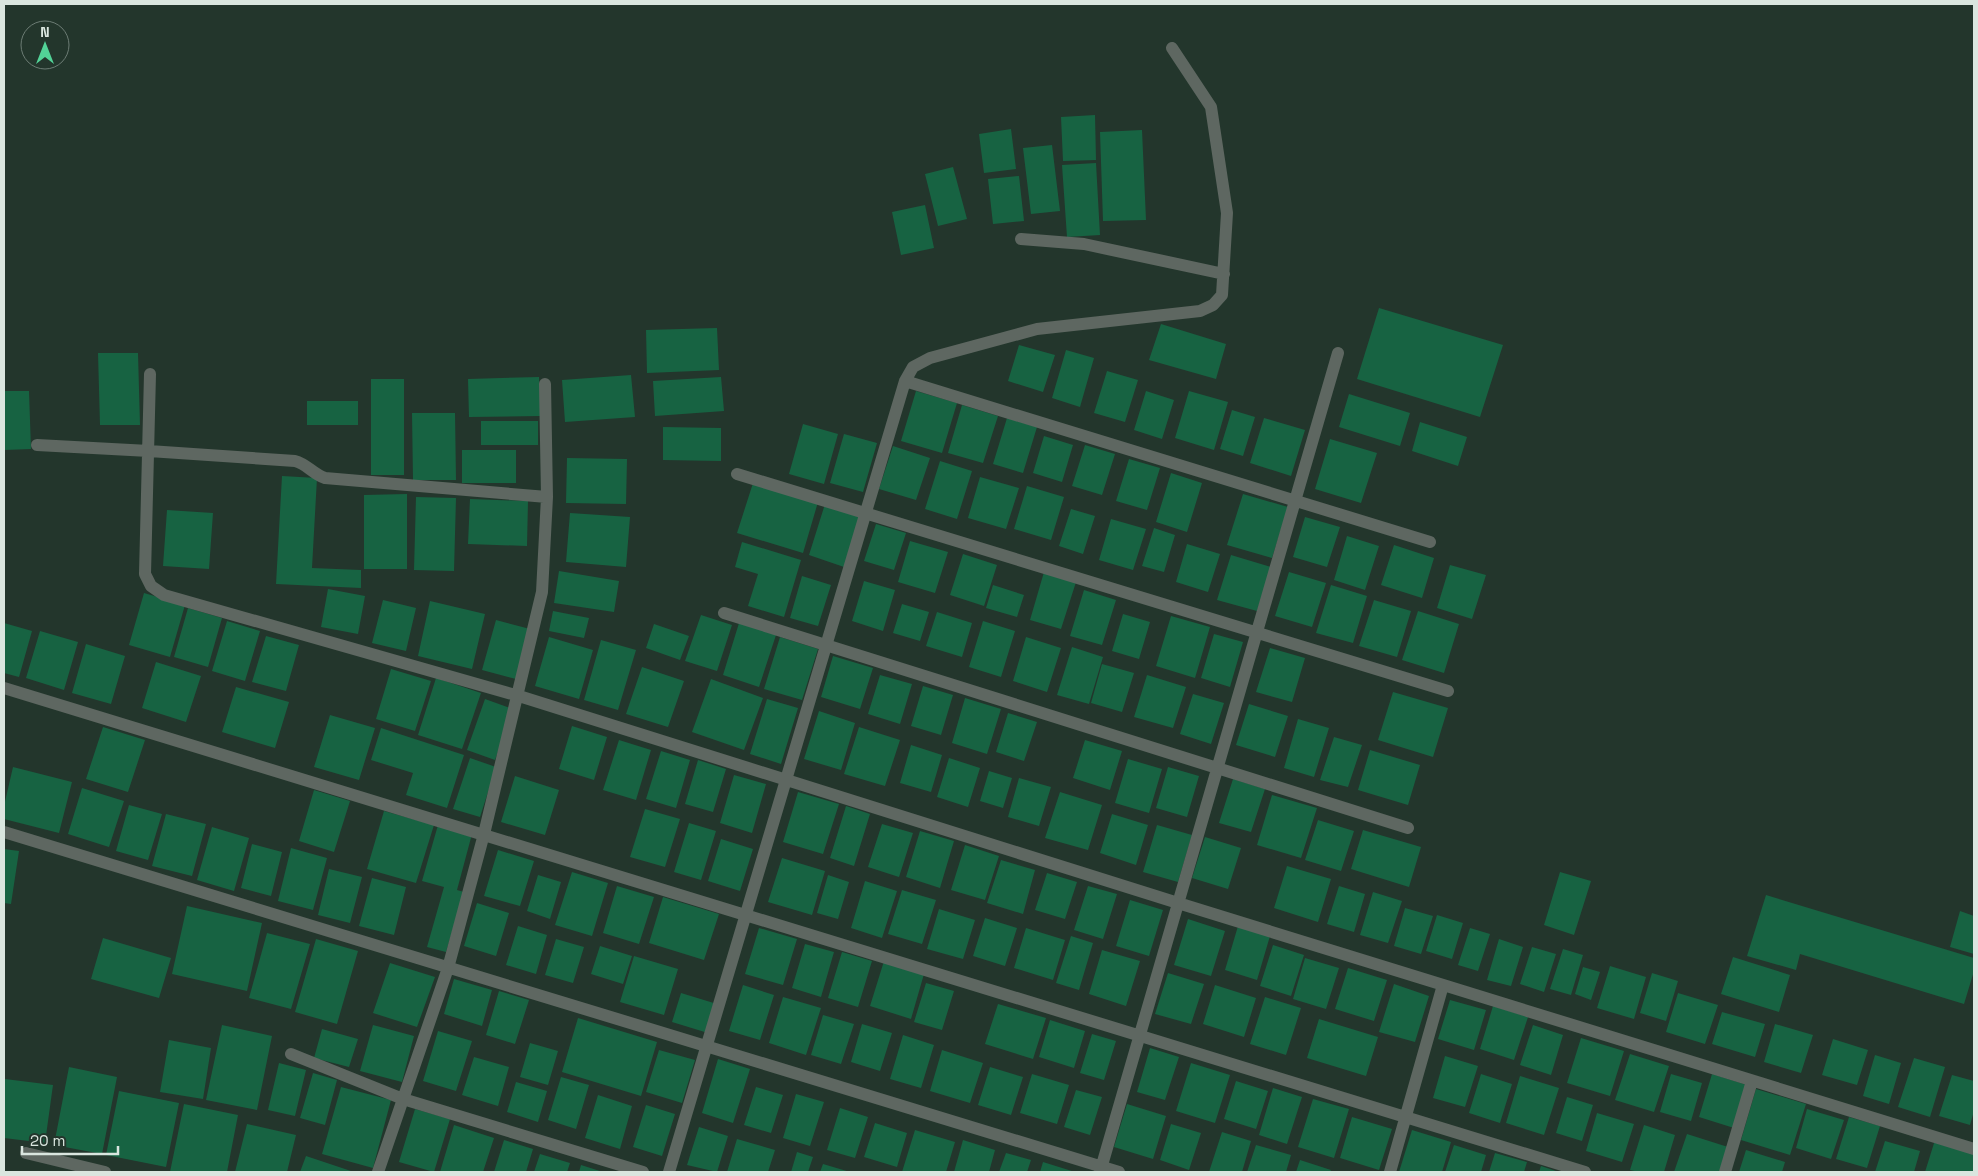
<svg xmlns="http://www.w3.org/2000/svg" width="1978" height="1176" font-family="'Space Grotesk',sans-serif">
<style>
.building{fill:#176342}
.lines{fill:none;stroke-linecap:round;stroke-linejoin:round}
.street{stroke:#5e6761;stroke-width:12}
</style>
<rect width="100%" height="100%" fill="#23362c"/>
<path class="building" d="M1095 115 1096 160 1063 161 1061 117Z
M1011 129 1016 169 984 173 979 134Z
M1142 130 1146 220 1103 221 1100 132Z
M1052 145 1060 211 1031 214 1023 148Z
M1096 163 1100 235 1067 237 1062 165Z
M953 167 967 219 938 226 925 174Z
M1019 176 1024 221 993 224 988 179Z
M925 205 934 248 901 255 892 212Z
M1379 308 1503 345 1480 417 1357 379Z
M1161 324 1226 344 1216 379 1149 360Z
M717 328 719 370 647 373 646 330Z
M1019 345 1055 355 1043 392 1008 381Z
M1066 350 1094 358 1080 407 1052 398Z
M98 353H138L140 425H100Z
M1107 371 1138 380 1125 422 1094 413Z
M631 375 635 417 565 422 562 380Z
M539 377 541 416 469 417 468 379Z
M721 377 724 411 655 416 653 381Z
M371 379H404V475H371Z
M4 391H29L31 449 4 450Z
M916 391 957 403 942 453 901 441Z
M1146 391 1174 400 1162 439 1134 430Z
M1189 391 1228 402 1214 450 1175 438Z
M1349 394 1410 413 1400 446 1339 427Z
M307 401H358V425H307Z
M962 405 998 416 983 463 948 453Z
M1232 410 1255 417 1243 456 1220 449Z
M412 413H455L456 480H413Z
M1007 418 1037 427 1023 473 993 464Z
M1264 418 1305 430 1291 476 1250 463Z
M481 421H538V445H481Z
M1420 422 1467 437 1458 466 1412 451Z
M803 424 838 434 824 484 789 474Z
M663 427 721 428V461L663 460Z
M844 434 877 443 863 492 830 483Z
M1044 436 1073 445 1062 482 1033 473Z
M1330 439 1377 453 1361 503 1315 489Z
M1085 445 1115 454 1102 495 1072 486Z
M893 446 930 458 916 500 879 489Z
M462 450H516V483H462Z
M567 458 627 459 626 504 566 503Z
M1129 459 1160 468 1147 510 1116 501Z
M940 461 972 471 957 519 925 509Z
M1171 473 1202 483 1187 532 1156 522Z
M282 476 317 478 312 568 361 570V588L276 584Z
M980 477 1019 488 1006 529 968 518Z
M753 483 818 502 803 553 737 533Z
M1027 486 1064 497 1051 540 1014 529Z
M407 494V569H364V495Z
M1243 494 1288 507 1272 558 1227 545Z
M416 497 456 498 454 571 414 570Z
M470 499 528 501 527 546 468 544Z
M825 504 861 516 844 567 809 555Z
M1071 509 1095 516 1083 554 1059 546Z
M167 510 213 513 209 569 163 566Z
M570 513 630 517 626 567 566 562Z
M1305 517 1340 527 1327 567 1293 557Z
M1111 519 1146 529 1133 570 1099 560Z
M876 524 906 533 894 570 864 561Z
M1154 528 1175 535 1164 572 1142 566Z
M1347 536 1379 546 1365 590 1334 580Z
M910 541 948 552 935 593 898 582Z
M742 542 801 560 784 617 748 606 758 574 735 567Z
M1187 544 1220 554 1208 592 1176 582Z
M1394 545 1434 558 1422 598 1381 585Z
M963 554 997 565 984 606 950 595Z
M1231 555 1271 567 1257 611 1217 600Z
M1450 565 1486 575 1472 619 1437 608Z
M559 571 619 581 614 612 554 603Z
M1044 572 1076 582 1061 629 1030 620Z
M1289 572 1326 583 1312 627 1275 616Z
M802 576 831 585 818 626 790 618Z
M864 581 895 590 883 631 852 621Z
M993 585 1024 595 1017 617 986 608Z
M1331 585 1367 596 1353 643 1316 633Z
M328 589 365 596 358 634 321 627Z
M1084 590 1116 600 1102 645 1070 636Z
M144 593 185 605 170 657 129 645Z
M383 600 416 608 406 651 372 643Z
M1374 600 1411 611 1397 657 1359 646Z
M430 601 485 614 472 669 418 656Z
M902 604 929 612 920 641 893 633Z
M188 608 222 618 208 667 174 657Z
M553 611 589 618 584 638 549 631Z
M1418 611 1459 624 1444 673 1402 660Z
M937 612 972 623 962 657 926 646Z
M1123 614 1150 622 1139 659 1112 651Z
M701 615 732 625 717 671 685 661Z
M1171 616 1210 627 1195 678 1156 666Z
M496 620 530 629 516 679 482 670Z
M227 621 260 631 245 681 212 671Z
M983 621 1015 631 1001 677 969 667Z
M4 623 32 631 19 677 4 673Z
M739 623 776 635 759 687 723 675Z
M654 624 689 636 680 660 646 648Z
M40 631 78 642 64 690 26 678Z
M1214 634 1243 642 1230 687 1201 678Z
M266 636 299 645 286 691 252 682Z
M549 637 593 650 579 699 535 686Z
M780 637 818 649 802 700 764 689Z
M1026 637 1061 648 1047 692 1013 681Z
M601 640 636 650 618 710 584 700Z
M86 644 125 656 111 704 72 693Z
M1072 647 1103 657 1089 704 1057 695Z
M1270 648 1305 658 1292 702 1256 692Z
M833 656 873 668 860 709 821 697Z
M156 662 201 676 186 722 142 708Z
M1102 664 1134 673 1122 712 1091 703Z
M642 667 684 681 668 727 626 714Z
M391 669 431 681 415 731 376 719Z
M880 675 912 684 900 724 868 714Z
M1147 675 1186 687 1173 728 1134 717Z
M436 678 481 693 462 749 418 735Z
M711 679 763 698 744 750 692 732Z
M923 686 953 695 941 735 911 726Z
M236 687 289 702 275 748 222 732Z
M1393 692 1448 708 1433 757 1378 740Z
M1193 694 1224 703 1211 744 1180 734Z
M965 698 1001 709 987 754 952 743Z
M485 699 513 709 495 760 467 750Z
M767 699 798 708 781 764 750 754Z
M1249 704 1288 716 1275 757 1236 745Z
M819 711 855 723 841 770 804 759Z
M1008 713 1037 722 1024 761 996 752Z
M330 715 375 728 359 780 314 767Z
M1298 719 1329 728 1314 777 1284 768Z
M572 726 607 737 594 780 559 769Z
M103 727 145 740 128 792 86 779Z
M859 727 900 740 885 786 844 774Z
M381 728 464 755 447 808 406 795 413 773 371 760Z
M1334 737 1362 745 1348 787 1320 780Z
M619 740 651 750 636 800 603 790Z
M1085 740 1122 751 1110 790 1073 778Z
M911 745 942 755 931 792 900 783Z
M1370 750 1420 765 1408 805 1358 790Z
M661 751 690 760 676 808 646 799Z
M470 758 496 767 480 817 453 809Z
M949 758 980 768 968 807 937 797Z
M1128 759 1162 769 1149 813 1115 803Z
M698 760 726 769 713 812 685 804Z
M13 767 72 782 59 833 4 819V806Z
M1168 767 1199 776 1187 817 1156 808Z
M989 771 1012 778 1003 808 980 801Z
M734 775 766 784 752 833 720 823Z
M515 776 559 790 545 835 501 822Z
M1019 778 1051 787 1039 826 1008 817Z
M1233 779 1265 789 1251 832 1219 823Z
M82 788 124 801 109 847 68 834Z
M314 790 350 801 334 852 299 841Z
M798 792 839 804 823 854 783 842Z
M1060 792 1102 805 1088 850 1045 838Z
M1272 795 1317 808 1301 858 1257 845Z
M129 805 162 814 148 860 116 851Z
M846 806 870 814 854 866 830 858Z
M645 809 680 819 665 867 630 857Z
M384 811 434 825 416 883 367 869Z
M166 814 206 824 192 876 152 866Z
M1112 814 1148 825 1136 865 1100 853Z
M1318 820 1354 831 1341 871 1305 860Z
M689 823 716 831 701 880 674 872Z
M882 824 913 833 899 877 868 867Z
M438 825 472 834 457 890 464 892 446 952 427 947 444 887 422 881Z
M1157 825 1192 835 1178 882 1143 872Z
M212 827 249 838 234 891 197 880Z
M1363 830 1421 847 1409 887 1351 869Z
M920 831 954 841 940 888 906 877Z
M1205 837 1241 848 1228 889 1192 878Z
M721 839 753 849 740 891 708 881Z
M252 844 282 852 271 896 241 888Z
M965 845 999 856 985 900 951 890Z
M291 848 327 858 313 910 278 901Z
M4 849 19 851 11 904 4 903Z
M498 850 534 861 520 906 484 896Z
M782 858 825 871 812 915 768 902Z
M1001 860 1035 870 1023 914 987 903Z
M1287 866 1331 879 1318 922 1274 908Z
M329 869 362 877 350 923 318 915Z
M572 872 608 883 592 936 555 925Z
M1560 872 1591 881 1574 935 1544 925Z
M1047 873 1077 882 1065 919 1035 910Z
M538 875 561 882 550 919 527 911Z
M828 875 849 882 838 919 817 913Z
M372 878 406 887 394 935 359 926Z
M865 881 897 891 882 938 851 928Z
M617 886 654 897 639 944 603 933Z
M1088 886 1117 894 1103 939 1074 930Z
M1339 886 1365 894 1354 932 1327 924Z
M902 890 936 900 922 944 888 934Z
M1373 892 1402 901 1388 943 1360 935Z
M1766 895 1974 958V971L1964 1004 1800 954 1796 970 1747 956Z
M663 897 719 914 704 960 649 943Z
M1130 900 1163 910 1149 956 1116 946Z
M477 903 509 913 496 956 464 946Z
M187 906 262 923 247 991 172 974Z
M1405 908 1433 916 1421 954 1394 946Z
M939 909 975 920 963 959 927 949Z
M1960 911 1974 916V954L1950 947Z
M1437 915 1463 923 1452 959 1426 951Z
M985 918 1017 928 1005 966 973 956Z
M1188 919 1225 931 1211 976 1174 965Z
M518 926 547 935 536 974 506 965Z
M1238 926 1270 936 1257 980 1225 970Z
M759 928 797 939 783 985 745 974Z
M1026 928 1065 940 1053 980 1014 968Z
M1470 928 1490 934 1478 971 1458 965Z
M267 933 310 944 291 1009 249 998Z
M1071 936 1093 943 1079 990 1056 983Z
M103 938 171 958 159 998 91 979Z
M316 939 358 951 337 1024 295 1012Z
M556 939 584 947 573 983 545 975Z
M1499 939 1523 947 1511 986 1487 980Z
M805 944 834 952 821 997 792 988Z
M1273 945 1304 955 1291 996 1260 986Z
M600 946 632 956 623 984 591 974Z
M1532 947 1556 954 1544 992 1520 984Z
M1563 949 1583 955 1571 995 1550 989Z
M1102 950 1140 961 1126 1006 1089 994Z
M842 952 872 961 858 1007 828 998Z
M634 956 678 969 664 1015 620 1002Z
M1733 957 1790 975 1779 1012 1721 994Z
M1305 958 1339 968 1326 1009 1293 999Z
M884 961 924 974 911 1019 870 1006Z
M390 963 435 977 417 1027 373 1013Z
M1610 966 1646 977 1634 1019 1597 1008Z
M1583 967 1600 972 1591 1000 1575 994Z
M1348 968 1387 980 1374 1021 1335 1009Z
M1168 973 1204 984 1191 1024 1155 1014Z
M1652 973 1678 981 1666 1021 1640 1013Z
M454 979 492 990 482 1026 444 1014Z
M926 983 954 991 942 1030 914 1022Z
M1394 984 1429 996 1415 1042 1379 1032Z
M743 985 774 995 760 1040 729 1031Z
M1215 985 1256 998 1244 1037 1203 1024Z
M499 991 529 1000 515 1044 486 1035Z
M681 993 717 1004 708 1033 672 1022Z
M1678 993 1718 1005 1705 1044 1666 1032Z
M783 997 821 1008 806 1055 769 1043Z
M1265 997 1301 1008 1286 1055 1250 1044Z
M1450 1000 1486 1010 1474 1050 1438 1039Z
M998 1004 1046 1018 1033 1059 985 1044Z
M1493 1006 1528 1017 1514 1060 1480 1049Z
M1722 1012 1765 1024 1755 1057 1712 1044Z
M823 1015 854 1024 841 1064 811 1055Z
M578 1018 657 1042 641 1096 562 1072Z
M1319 1019 1378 1037 1366 1076 1307 1058Z
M1050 1020 1085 1031 1074 1068 1039 1057Z
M862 1024 892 1033 880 1071 851 1062Z
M1775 1024 1813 1035 1801 1073 1764 1062Z
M222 1025 272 1036 257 1110 206 1100Z
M373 1025 414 1036 402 1082 360 1071Z
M1533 1025 1563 1035 1551 1075 1520 1065Z
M322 1029 358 1039 349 1067 314 1058Z
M438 1031 472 1041 456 1091 423 1081Z
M1092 1034 1116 1041 1104 1080 1080 1073Z
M903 1035 934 1045 921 1088 890 1079Z
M1581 1038 1624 1051 1610 1096 1567 1083Z
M1833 1039 1868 1050 1857 1085 1822 1075Z
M169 1040 211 1048 203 1099 160 1092Z
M530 1043 558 1051 548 1085 520 1077Z
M1150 1048 1179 1057 1165 1100 1137 1092Z
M659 1050 695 1060 682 1103 646 1092Z
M942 1050 983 1063 970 1103 930 1091Z
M1630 1054 1669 1066 1654 1112 1615 1100Z
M1875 1055 1901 1063 1889 1104 1863 1096Z
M1445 1056 1478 1066 1465 1107 1433 1098Z
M474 1057 509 1067 498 1106 462 1095Z
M1914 1058 1945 1067 1930 1117 1898 1107Z
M718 1059 750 1069 733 1123 702 1113Z
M279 1063 306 1070 295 1116 268 1110Z
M1191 1063 1230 1075 1215 1123 1176 1111Z
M69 1067 117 1077 102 1154 54 1145Z
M990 1067 1023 1077 1011 1115 978 1105Z
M313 1073 337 1080 325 1125 300 1118Z
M1032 1074 1069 1085 1057 1124 1020 1113Z
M1481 1074 1512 1084 1500 1123 1469 1113Z
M1671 1074 1702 1083 1691 1121 1660 1112Z
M1712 1074 1747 1085 1734 1128 1699 1117Z
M1952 1075 1974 1081V1111L1970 1125 1939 1116Z
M1520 1076 1559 1088 1544 1135 1506 1123Z
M561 1077 589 1085 576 1129 548 1120Z
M5 1079 53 1085 45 1143 4 1138Z
M1236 1081 1268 1091 1256 1129 1224 1119Z
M516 1082 547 1091 538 1122 507 1112Z
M341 1087 391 1100 373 1168 322 1154Z
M756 1087 783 1095 771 1133 744 1125Z
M1273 1088 1302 1097 1287 1144 1259 1135Z
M1756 1089 1806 1104 1790 1155 1741 1140Z
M1076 1090 1102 1097 1090 1135 1064 1127Z
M119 1091 179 1103 166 1167 106 1155Z
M796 1094 824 1102 810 1146 783 1138Z
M598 1095 632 1106 620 1149 585 1138Z
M1567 1097 1593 1105 1582 1141 1556 1133Z
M1313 1099 1349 1109 1334 1158 1298 1147Z
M184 1104 238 1115 227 1172H170Z
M1127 1104 1166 1116 1153 1159 1114 1147Z
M646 1105 675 1114 662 1156 633 1147Z
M840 1108 868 1117 855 1158 827 1150Z
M415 1109 450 1119 434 1172 399 1162Z
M1807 1109 1844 1120 1831 1159 1796 1148Z
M1597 1113 1634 1124 1622 1162 1586 1151Z
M1352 1117 1392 1129 1379 1170 1340 1158Z
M1849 1117 1880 1126 1867 1168 1836 1159Z
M875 1123 907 1133 897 1167 864 1157Z
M247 1124 296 1135 287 1172H235Z
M1171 1124 1201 1133 1189 1170 1160 1160Z
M454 1125 494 1138 483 1172H440Z
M1644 1125 1675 1135 1664 1172H1639L1630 1170Z
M699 1127 728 1136 717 1172 687 1165Z
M915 1130 955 1142 946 1172H902Z
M1412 1130 1451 1142 1442 1172H1399Z
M1222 1132 1251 1141 1242 1172H1209Z
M1687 1134 1728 1147 1720 1172H1674Z
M737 1139 775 1150 768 1172H727Z
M504 1140 533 1149 526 1172H494Z
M963 1140 995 1150 989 1172H954Z
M1935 1140 1974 1153 1973 1172H1925Z
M1885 1141 1920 1151 1914 1172H1875Z
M1256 1145 1291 1155 1286 1172H1247Z
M1454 1145 1486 1155 1481 1172H1445Z
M1746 1150 1785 1162 1782 1172H1739Z
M797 1152 813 1157 808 1172H791Z
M1006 1153 1031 1160 1027 1172H999Z
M1495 1153 1527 1162 1524 1172H1489Z
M540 1154 570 1163 567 1172H534Z
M306 1156 354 1172H300Z
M1300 1160 1331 1170 1330 1172H1296Z
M1043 1162 1075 1172H1040Z
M823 1164 850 1172H820Z
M581 1165 603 1172H579Z
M1541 1166 1559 1172H1539Z"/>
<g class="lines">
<path class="street" d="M1021 239 1084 244 1224 274
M150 374 145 574 151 586 164 595 519 696 1178 903 1974 1149
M905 381 1430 542
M37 445 149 451 295 461C307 464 313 474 325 478L547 497
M737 474 1448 691
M724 613 1408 828
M4 688 1585 1172
M4 832 1119 1172
M291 1054 403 1099 643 1172
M26 1153 105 1172
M378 1172 448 968 484 834 542 592 547 497 545 384
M669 1172 905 381 913 367 930 358 1037 329 1200 311 1213 305 1222 295 1227 213 1211 107 1172 48
M1100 1172 1338 353
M1390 1172 1443 985
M1725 1172 1752 1081"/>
</g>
<rect width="1978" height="1176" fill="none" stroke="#dae6df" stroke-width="10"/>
<g transform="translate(45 45)"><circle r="24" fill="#23362c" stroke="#6c7c74"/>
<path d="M0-4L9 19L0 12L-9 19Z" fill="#52d397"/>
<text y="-8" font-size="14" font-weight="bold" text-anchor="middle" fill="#dae6df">N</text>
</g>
<path d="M22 1146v8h96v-8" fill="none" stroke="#dae6df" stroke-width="2.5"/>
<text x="30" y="1146" font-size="15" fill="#dae6df" stroke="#23362c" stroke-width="4" paint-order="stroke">20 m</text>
</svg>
